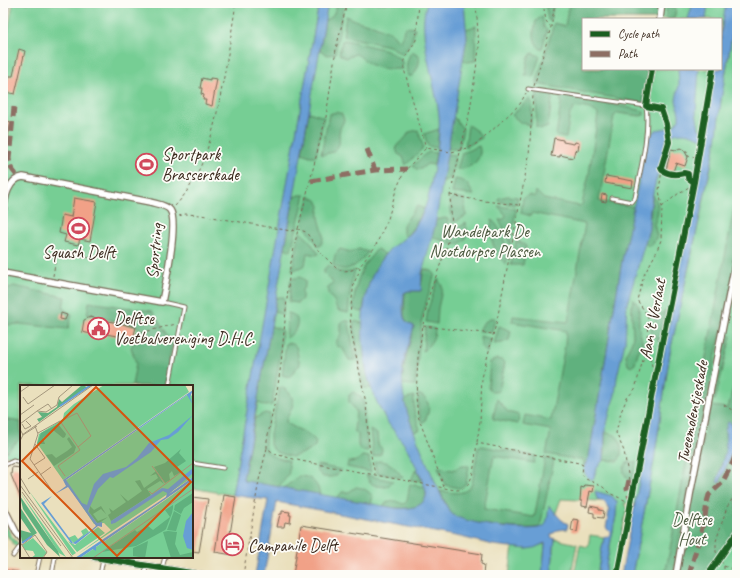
<svg xmlns="http://www.w3.org/2000/svg" width="740" height="578" font-family="Caveat,sans-serif">
<style>
.green{fill:#76ce94;stroke:#587c59}
.forest{fill:#60b17e;stroke:#4e6e4e;fill-rule:evenodd}
.water{fill:#679ed5;stroke:#51647a}
.building{fill:#f1a187}
.lines{fill:none;stroke-linecap:round;stroke-linejoin:round}
.service-casing{stroke:#786a56;stroke-width:5}
.minor-casing{stroke:#786a56;stroke-width:8}
.path{stroke:#786a56;stroke-width:1;stroke-dasharray:3 3;stroke-linecap:butt}
.service{stroke:#fff;stroke-width:3}
.minor{stroke:#fff;stroke-width:5.5}
.quiet{stroke:#8d6e63;stroke-width:5;stroke-dasharray:10 5;stroke-linecap:butt}
.cycleway-casing{stroke:#fdfcf7;stroke-width:8}
.cycleway{stroke:#1b5e20;stroke-width:6}
.labels{text-anchor:middle;stroke-width:3.5;stroke-linejoin:round;paint-order:stroke}
.poi-label{font-size:17px;fill:#3b2a1e;stroke:#fdfcf7;text-anchor:start}
.park-label{font-size:17px;fill:#4d5b41;stroke:#fdfcf7}
.street-label{font-size:17px;fill:#3b2a1e;stroke:#fdfcf7}
.inset-river{fill:none;stroke:#679ed5;stroke-width:2}
.inset-road{fill:none;stroke:#a4977d;stroke-width:1}
.view{fill:#d7540e;fill-opacity:0.15;stroke:#d7540e;stroke-width:2}
.inset-edge{fill:none;stroke:#3b2a1e;stroke-width:2}
</style>
<rect width="100%" height="100%" fill="#fdfcf7"/>
<filter id="ink" filterUnits="userSpaceOnUse"><feTurbulence type="fractalNoise" baseFrequency=".025" numOctaves="2"/><feDisplacementMap in="SourceGraphic" scale="8" xChannelSelector="R" yChannelSelector="G"/><feConvolveMatrix kernelMatrix="1 2 1 2 8 2 1 2 1" color-interpolation-filters="sRGB"/></filter>
<filter id="wash" filterUnits="userSpaceOnUse"><feTurbulence type="fractalNoise" baseFrequency=".012" numOctaves="4" result="noise"/><feDisplacementMap in="SourceGraphic" scale="16" xChannelSelector="R" yChannelSelector="G"/><feGaussianBlur stdDeviation="0.9" result="paint"/><feColorMatrix in="noise" values="0 0 0 0 0 0 0 0 0 0 0 0 0 0 0 0 0 1.4 0 .05"/><feComposite in="paint" operator="in"/></filter>
<g filter="url(#wash)">
<rect width="100%" height="100%" fill="#eae0bd"/>
<path class="green" d="M13 3H319L273 268 232 495 192 488V386H21V458L3 455V60Z
M327 3H727L721 40V19H583V69H717L709 124 635 504 624 503 627 509 613 575H604L616 516V502L561 499 551 526 527 541 244 489 255 418Z
M737 6V575H632L654 461 670 352 714 154 721 100Z
M3 519 12 537 19 544 17 548C8 538 3 532 3 519Z
M590 535 604 537 597 575H574L580 545 588 547Z
M555 539 577 544 571 575H551Z
M544 544 545 546 542 575H509L513 547 527 549Z"/>
<path class="forest" d="M344 3 335 54 327 55 320 50 325 20C335 18 333 10 339 4Z
M545 3H554L550 21 548 20Z
M569 3H661L658 19H583V69H643L648 74 643 103 537 84V81L554 23 565 26Z
M667 6 674 7 676 8 675 15 673 19H665Z
M346 16C356 22 364 22 375 26 381 28 383 31 390 31L398 40H401L404 29 406 27 415 28 412 40 403 54 389 46 343 36Z
M542 16 544 27 547 30 542 50C532 43 533 31 536 21Z
M476 26 475 61 467 62 463 59 467 38 466 29Z
M345 40 387 50 400 59 402 61V69C391 69 377 70 368 63 363 60 360 55 355 54L346 58 339 54 342 41Z
M412 51 419 55C421 61 417 72 412 76H408C405 67 407 59 412 51Z
M532 53 540 56 533 77 525 76 528 59Z
M540 91 553 93 548 127 542 129 536 127 537 93Z
M560 94 644 111V115L640 116 618 113 614 116 599 201 635 207 622 261 589 457 584 466 583 459H573L546 454 551 430 523 425 525 415 551 420 565 345 566 331 512 322 513 316 568 322 585 224 532 213 531 216 521 213 523 198 530 195 535 197 536 191 544 199 580 206 582 204 589 174 598 114C593 109 582 106 574 108L570 114 566 138 556 136 561 103Z
M530 98 532 103 531 125 521 123 512 115Z
M309 112 324 117 316 156H310L302 153Z
M336 112 342 114 344 120C343 124 341 125 340 129 337 140 344 142 333 152L321 155 329 114Z
M453 116 463 129 459 149H448Z
M468 125 478 132 482 138 465 147Z
M439 129 437 148 428 146 424 134Z
M418 130 423 146 422 149 406 165 403 157 398 154C394 146 398 144 403 140 406 138 408 134 409 132Z
M479 146C484 159 470 170 457 169L462 153Z
M429 152 436 153 434 165 427 164 421 169H416L413 166 424 155Z
M447 154 455 155V158L451 178 442 182Z
M455 179C469 181 467 185 474 195L452 193Z
M737 192V262L698 433 673 575H665Z
M299 195H305L291 251 285 248 294 197Z
M653 195C660 204 659 214 654 224L657 236 653 244 648 246 645 243C649 227 650 211 653 195Z
M309 196 317 200 320 206C320 210 318 212 319 216 320 227 328 237 319 247L303 223Z
M508 196 518 197 517 202 514 205 498 201 499 198Z
M455 197 465 199 466 216 455 222H452L450 200Z
M417 206 425 209 413 228 406 237 403 233V225Z
M498 206 513 208 516 210 510 245 503 228 499 220 504 219 506 215Z
M445 218 448 219 445 242 432 236 436 220Z
M492 220C500 226 507 245 507 255 508 258 506 262 506 265 494 252 488 237 492 220Z
M466 223C469 237 465 246 449 244L453 231Z
M300 232 309 240 319 254 316 255 307 253 305 265 292 271Z
M516 242H520L526 246 523 265H511Z
M340 249 351 252 359 249 368 252C360 263 347 276 333 265L335 255Z
M377 249 385 254C373 270 365 292 363 312L357 311 353 308 355 292 359 277 365 264Z
M329 265C337 273 345 274 355 270L351 286 348 313 339 311 335 305V302L328 294V288L333 282 324 273V269Z
M424 269 432 271 435 274 426 303 422 319 415 385 402 384C403 364 409 346 414 326L407 323 404 316 405 293 408 291H420Z
M300 277 305 280V286L302 290V299L298 303 289 302 291 279Z
M438 279 442 286V290L438 308 437 324 426 322 428 309Z
M14 286 65 297 63 308 72 315 68 329 20 324 6 325 3 328V290Z
M280 297H284L283 315 274 311 276 298Z
M633 299 639 306V328L643 344 638 352 635 364 631 367 628 365 626 356C627 348 633 343 633 335 633 323 630 310 633 299Z
M89 302 152 311 172 343 165 386H132L136 363 131 347 136 340 139 327 87 314Z
M666 310 659 342 651 332C652 322 658 316 666 310Z
M288 313C304 316 297 333 286 338Z
M491 318H495L492 332 479 331 483 323Z
M343 321H349L355 360H349L343 349 336 345V342L341 334V323Z
M353 321 363 323 366 369 371 388H364L357 352Z
M271 326 282 330 280 357 272 405 265 406 257 402Z
M499 326 511 331 509 340 502 343 494 344Z
M427 327 435 329C435 339 430 344 423 351L425 328Z
M727 334 731 336 715 400H713L711 397 712 393Z
M480 336 491 339 487 353 481 347Z
M286 343C297 344 296 345 298 356 298 359 300 361 300 365 294 369 293 375 289 377L282 375Z
M497 359 501 360 505 363 499 391C494 393 491 392 488 388L490 362Z
M737 372V528L705 575H678L689 512 710 406 728 408ZM731 423 735 444 720 482H717L726 448 725 430Z
M280 387C290 390 296 399 291 410 289 414 287 417 286 422 295 430 311 432 316 442L315 446 309 451 292 457 276 452 270 445V433Z
M353 392 360 396 363 400 368 451 360 450 358 445V434L354 431 356 411 349 402V395Z
M418 394C432 399 431 414 422 424L418 408Z
M414 396V410L420 430 414 432 408 418 404 401 408 398Z
M497 399 508 412 519 415 518 424 493 419Z
M265 413 270 414C268 424 260 447 270 454 274 458 282 459 288 460 291 475 288 476 278 487L244 481 243 479 255 418Z
M3 419 21 422V438L6 452 3 453Z
M370 430 377 434 378 444 382 449 381 454 373 457Z
M605 433C608 433 612 434 615 435 623 440 623 455 618 461L603 460 605 452Z
M482 446 535 456 534 463 494 456 484 509 534 517 535 514 545 458 554 460 540 527C526 531 465 524 454 516 447 510 444 499 440 491 452 492 464 497 472 484L478 448Z
M362 456 369 457 371 472 347 467 348 462 357 461Z
M379 461C391 461 397 470 403 478L377 473 374 462Z
M632 462H636L632 482C625 477 620 471 627 463Z
M317 465 342 470C336 478 332 477 323 477L317 471Z
M461 466H469L466 484 459 488 445 485 438 467 453 470Z
M416 469 422 481 411 480Z
M366 475 393 481 387 487 377 486 370 483Z
M299 476C311 476 318 483 320 495L284 488Z
M410 484 425 487C432 513 399 509 383 506 393 496 394 502 404 504L407 501Z
M356 487C364 488 367 490 373 496L371 504 337 498 342 492H349Z"/>
<path class="water" d="M6 3H10L3 46V20Z
M319 3H328L268 343 243 479 245 481 263 484 395 508C405 509 423 509 426 496 428 488 409 451 404 444 397 434 388 425 383 414 376 402 368 382 366 369 360 329 359 283 388 251 392 246 397 244 402 240 416 230 425 211 429 194 433 172 441 137 439 116 436 84 416 32 427 3H464L467 38 465 48 435 226 422 273 421 291H408L404 293C404 301 400 318 408 323 410 324 412 325 414 326 411 340 405 353 403 367 399 405 415 432 428 466 433 476 445 507 452 514 461 523 533 534 544 526 548 523 548 511 549 506 557 513 558 519 568 524L567 529 558 530 551 535V537L555 539 551 575H542L545 546V543L534 548 527 549 493 545 461 537 277 502 264 575H255L268 500 232 495Z
M693 3H708L706 19H688Z
M726 3H737V6L721 100 716 143 670 352 654 461 632 575H621L690 219 703 157 704 140C694 135 680 129 669 137 664 141 665 148 663 154 657 179 648 203 649 229L627 304 625 342 617 377 615 395 611 407 605 433 604 459 597 468 593 480C580 474 584 467 589 457L622 261 648 137 656 130 673 127 679 119V114L676 100 679 84 678 69H699L696 112 699 129 706 133 715 69H721V33Z
M728 422H730L731 423 735 444 720 482 718 483 717 482 726 448 725 430Z
M595 491 612 496 617 502 616 516 604 575H597L604 537H609L610 532 606 528 609 511 605 502 597 499Z"/>
<g id="blocks">
<path class="building" d="M19 49 25 51 15 94 5 92 9 76H13Z
M202 78 210 80V78L217 79 212 106 205 104 206 100H203L204 95 201 94 202 88H200Z
M3 120 11 122 8 136 3 135Z
M554 138 563 140V142L574 144 575 142 579 143 578 151 575 150 573 158 560 155V157L551 156Z
M680 148 684 150 688 157 685 166 676 163 673 172 666 170 671 149 676 150Z
M606 176 633 181 632 188 605 183Z
M602 194 607 195 606 202 601 201Z
M74 198 97 202 90 241 80 239 78 245 64 242 66 235 59 233 62 215 71 217Z
M61 313 67 315 65 320 60 319Z
M90 317 136 327 133 339 106 334 105 337 82 332 84 320Z
M12 467 21 468V499L11 475Z
M585 485 594 486 593 492 590 491 587 507 582 506V501H580L581 487 584 488Z
M224 495 236 497 230 534 236 535 233 555 215 552Z
M192 497 208 499 199 552 192 551Z
M590 506 599 508V510L604 511 603 518 594 517V513L589 512Z
M282 511 290 512 289 515H291L290 523 285 522 284 527H277L280 514H282Z
M573 519 579 520 577 532 571 531Z
M301 525 482 554 481 564 484 565 483 575H293Z
M3 570 18 572V575H3Z"/>
</g>
</g>
<g filter="url(#ink)">
<use href="#blocks" fill-opacity="0" stroke="#786a56" stroke-width="1"/>
<g class="lines">
<defs>
<path id="service" d="M528 89 646 106C650 133 640 171 635 198L632 202 612 198
M162 302 184 307 169 386
M192 463 223 468
M3 466 13 461 21 463
M13 556 21 545
M162 568 165 557
M36 575 40 557
M52 575 55 557
M100 575 103 559
M145 575 146 566"/>
<path id="minor" d="M660 19 662 3
M646 106 652 69
M3 211C5 198 8 179 23 177L150 202C156 204 166 205 170 210 179 222 165 286 162 302L3 273
M3 506 16 532 21 538
M94 557 203 575
M676 575 690 495 737 254"/>
</defs>
<use href="#service" class="service-casing"/>
<use href="#minor" class="minor-casing"/>
<path class="path" d="M347 3 336 49 326 117 298 229 290 267 281 364 278 385 267 440V448L275 454 301 461 455 490C458 490 462 490 464 488 475 482 475 455 477 443L579 463 583 465 582 474 586 479 603 487 609 493 631 503
M419 3 416 40 404 60V69L426 148
M543 3 546 21 550 26
M534 86 551 27 555 3
M685 151H687L688 156 699 159
M450 195 476 200 518 205
M175 206C206 173 215 125 223 82 228 56 232 29 236 3
M662 207 679 193 694 184
M179 216 185 214 201 215 291 231 298 229 306 232 319 251 337 269 344 271 352 270 360 266 375 247 388 219 396 190 404 172 426 148 451 152 461 150 473 146 484 138 520 104 526 93
M360 267 359 272 354 283 350 314 351 331 366 403 369 446 375 474
M53 276 57 252 98 259
M423 326 493 334
M136 334 176 324
M655 378 647 345 648 316 637 300 644 275 656 253 661 240 662 207 659 190 662 170
M724 405 732 410 737 416
M477 442 480 422 482 378 497 320 529 156 533 95
M629 480 624 451 616 433 621 412 627 398 635 389 647 345
M444 487 418 416 416 397 418 357 424 319 429 295 445 252 452 228 450 195 470 110 479 49 476 3
M724 566 737 571
M243 575 259 480 267 448
M724 575V566L716 552V541L727 507 737 492"/>
<use href="#service" class="service"/>
<use href="#minor" class="minor"/>
<path class="quiet" d="M14 107 9 159 11 168 18 177
M367 149 375 170
M311 181 375 170 407 169
M629 480 627 489 630 498
M689 575 705 517 707 502 709 495 722 483 733 462 737 450"/>
<defs>
<path id="cycleway" d="M652 69 646 106 661 109 666 124 669 142 661 168 662 170C669 175 676 175 684 173L688 174V178L694 182
M94 557 203 575
M617 575 655 378 694 182 713 69
M708 575 737 533"/>
</defs>
<use href="#cycleway" class="cycleway-casing"/>
<use href="#cycleway" class="cycleway"/>
</g>
</g>
<defs>
<symbol id="stadium-ring" viewBox="-11 -11 22 22"><circle r="9.5" fill="#fdfcf7" stroke="#d1495b" stroke-width="1.5"/><path d="M0-5a6.5 5 0 1 0 0 10a6.5 5 0 1 0 0-10ZM-3.5-1.8h7v3.6h-7Z" fill="#d1495b"/></symbol>
<symbol id="civic-ring" viewBox="-11 -11 22 22"><circle r="9.5" fill="#fdfcf7" stroke="#d1495b" stroke-width="1.5"/><path d="M-.6-6.5H3V-4.5H.6V-3L4-1V1h2V6H-6V1h2V-1L-.6-3ZM-1.2 2.5V6h2.4V2.5Z" fill="#d1495b"/></symbol>
<symbol id="hotel-ring" viewBox="-11 -11 22 22"><circle r="9.5" fill="#fdfcf7" stroke="#d1495b" stroke-width="1.5"/><path d="M-6-4.5h1.5V1H6V5H4.5V3h-9V5H-6ZM-4 0a1.8 1.8 0 1 1 3.6 0ZM.5 0V-2.5h3Q6-2.5 6 0Z" fill="#d1495b"/></symbol>
</defs>
<g fill-rule="evenodd">
<use href="#stadium-ring" x="134" y="152" width="25" height="25"/>
<use href="#stadium-ring" x="66" y="216" width="25" height="25"/>
<use href="#civic-ring" x="86" y="316" width="25" height="25"/>
<use href="#hotel-ring" x="220" y="532" width="25" height="25"/>
</g>
<g class="labels">
<g class="poi-label">
<text x="162" y="160">Sportpark<tspan x="162" dy="20">Brasserskade</tspan></text>
<text x="79" y="258" text-anchor="middle">Squash Delft</text>
<text x="114" y="324">Delftse<tspan x="114" dy="20">Voetbalvereniging D.H.C.</tspan></text>
<text x="248" y="551">Campanile Delft</text>
</g>
<g class="park-label">
<text x="485" y="237">Wandelpark De<tspan x="485" dy="20">Nootdorpse Plassen</tspan></text>
<text x="692" y="525">Delftse<tspan x="692" dy="20">Hout</tspan></text>
</g>
<g class="street-label">
<text transform="translate(154 251) rotate(-85)" y="6">Sportring</text>
<text transform="translate(652 319) rotate(-79)" y="6">Aan 't Verlaat</text>
<text transform="translate(692 412) rotate(-79)" y="6">Tweemolentjeskade</text>
</g>
</g>
<g transform="translate(20 385)">
<rect width="173" height="173" fill="#eae0bd"/>
<path d="M84 0H165L169 7 43 95 17 58 19 49 43 34 44 28 54 19ZM170 8 173 13V92L58 169 91 145 84 138 74 139 45 96ZM173 95V173H60L148 113ZM9 106 56 168 48 173 52 170ZM0 107 46 172 39 168ZM78 142 85 148 57 167 48 156 55 160ZM66 143 69 147 54 158 48 153 55 150 58 154 63 150 61 146ZM13 153 27 168 22 173H11L15 170 13 166 5 165 2 160Z" fill="#76ce94"/>
<path d="M62 0 67 2 19 37 17 34 22 32 18 27 28 28 37 22 39 14 42 17ZM38 39 46 49 45 52 43 53 33 45 23 53 25 59H17L21 48ZM49 52 56 62 54 68 34 81 26 70 32 69 36 73 47 66 52 62 47 54ZM161 64 159 68 166 76 157 82 161 87 154 91 152 86 149 89 150 95 145 98 134 82 145 78ZM136 86 144 99 140 96 127 104 131 110 91 136 88 130 91 128 89 123 93 126 106 117 100 109 108 116 122 106 115 96 120 95 124 103 138 93 136 89 130 91ZM173 108V117L164 123 161 129 154 125 155 120ZM0 111 38 166 40 172 27 160 3 124ZM153 120V123L152 128 146 144 145 145 116 161 82 167 115 145 117 147 128 141 133 145 150 132 145 125ZM70 121 74 125 81 121 86 129 81 124 73 129 78 136 88 132 78 139 69 127ZM0 122 17 148 2 158 0 145 11 148 0 132ZM154 126 161 130 156 146 147 145ZM148 146 157 147 155 159 160 170 173 167V173H151L143 147ZM128 156 125 173 113 171V163Z" fill="#60b17e"/>
<path d="M173 5 170 12 173 20 167 10 46 95 62 118 67 120 74 99 83 89 106 82 117 73 129 58 149 50 173 30 158 47 148 54 141 55 131 67 93 93 90 92 78 104 68 126 77 138 82 137V142L78 141 56 159 51 158 21 118 32 111 24 119 53 158 69 147 76 141 48 102 35 109 46 101 43 95ZM173 83V88L149 109 173 92V95L76 162V166L73 164 60 173H55L146 112 147 108 143 106 95 138 91 139V136L142 103 148 104ZM173 127V165L167 163 163 151 166 136Z" fill="#679ed5"/>
<path class="inset-river" d="M40 21 71 0M2 158 12 151"/>
<path class="inset-road" d="M0 7 10 0M3 12 8 19 35 0M17 26 28 19 32 24M0 30 14 20M41 36 57 28 71 51 58 62M0 39 17 26 26 27 37 20 39 12 53 0M2 39 5 44 11 41 6 36M15 41 18 49 10 74 35 110M0 44 3 50 0 56M18 48 40 36 58 62M2 50 73 0M3 50 17 41M14 80 25 73 15 59M132 81 145 98M20 90 31 82M45 91 38 81 60 65 58 62M0 92 10 109M8 94 18 87M0 100 53 173M129 106 132 109 173 78M2 107 41 161M0 157 10 173M2 160 15 150 27 167 23 173M73 173 173 104"/>
<path class="view" d="M76 2 171 97 97 171 2 76Z"/>
<rect width="173" height="173" class="inset-edge"/>
</g>
<rect width="740" height="578" fill="none" stroke="#fdfcf7" stroke-width="16"/>
<rect x="582" y="18" width="140" height="52" fill="#fdfcf7" stroke="#afa8a0"/>
<rect x="590" y="31" width="20" height="6" fill="#1b5e20" stroke="#afa8a0"/>
<text x="618" y="38" font-size="12" fill="#3b2a1e">Cycle path</text>
<rect x="590" y="51" width="20" height="6" fill="#8d6e63" stroke="#afa8a0"/>
<text x="618" y="58" font-size="12" fill="#3b2a1e">Path</text>
</svg>
